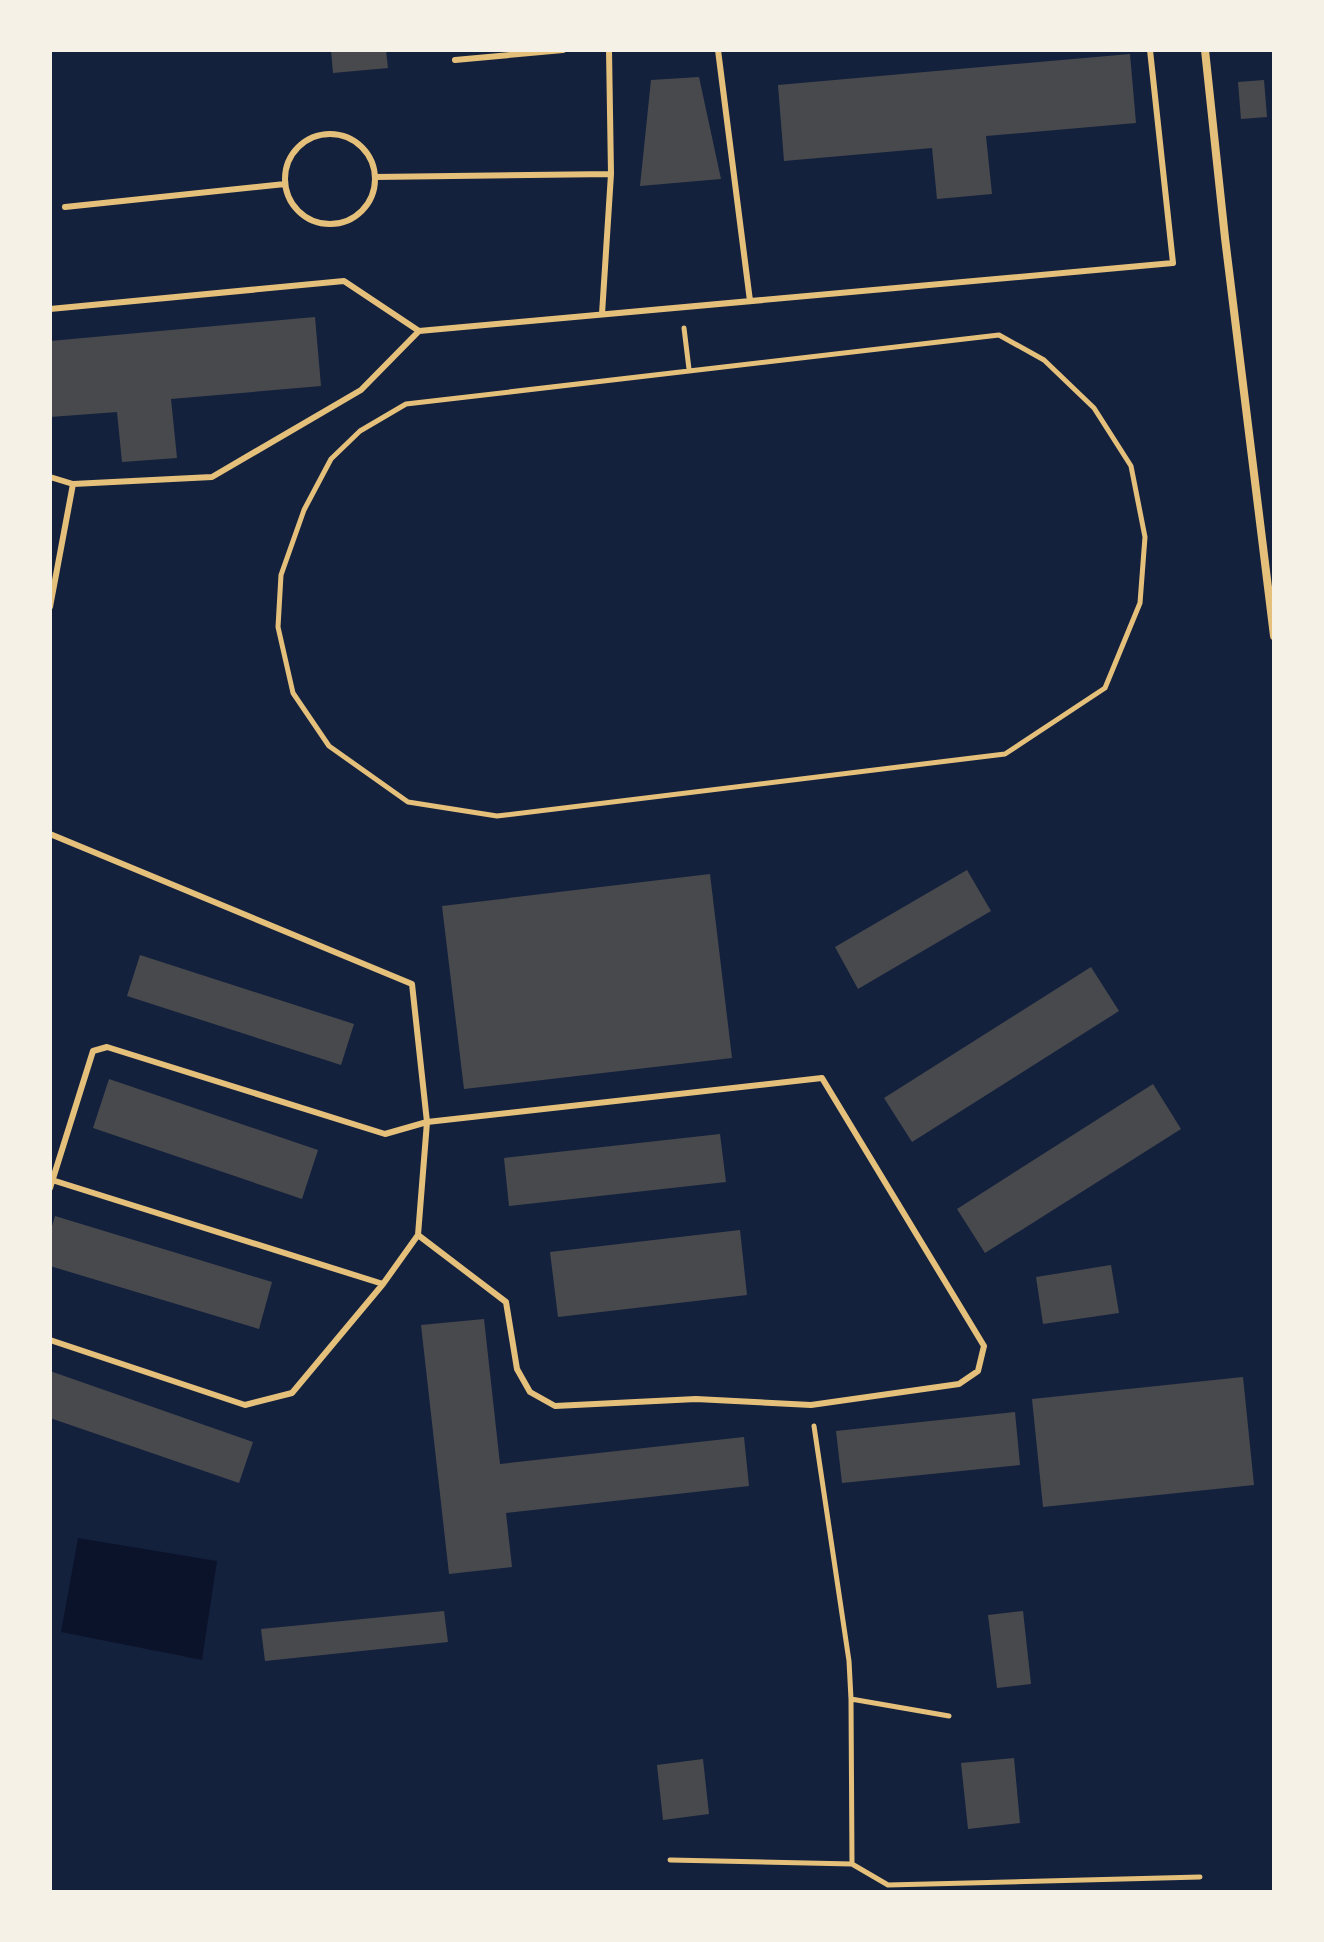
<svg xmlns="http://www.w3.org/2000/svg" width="1324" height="1942" font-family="'Asap Condensed',sans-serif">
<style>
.water{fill:#0b132b}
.building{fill:#48494c}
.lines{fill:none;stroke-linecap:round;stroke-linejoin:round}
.path{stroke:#e5c07b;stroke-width:5}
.service{stroke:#e5c07b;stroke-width:6}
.minor{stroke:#e5c07b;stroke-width:8}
</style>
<rect width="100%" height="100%" fill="#14213d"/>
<path class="water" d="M78 1538 217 1561 202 1660 61 1632Z"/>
<path class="building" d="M331 50H386L388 68 333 73Z
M1130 54 1136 123 986 136 992 194 937 199 932 148 784 161 778 85Z
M699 77 721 179 640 186 651 80Z
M1264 80 1267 117 1241 119 1238 82Z
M315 317 321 386 171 399 177 458 122 462 117 412 50 417V341Z
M967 870 991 911 858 989 835 947Z
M710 874 732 1058 464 1089 442 906Z
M140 955 354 1024 341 1065 127 996Z
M1091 967 1119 1011 912 1142 884 1098Z
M109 1079 318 1150 302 1199 93 1128Z
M1153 1084 1181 1129 985 1253 957 1209Z
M720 1134 726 1182 509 1206 504 1158Z
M55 1216 272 1282 259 1329 50 1266V1233Z
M740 1230 747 1295 558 1317 550 1252Z
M1111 1265 1119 1313 1043 1324 1036 1277Z
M484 1319 500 1464 744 1437 749 1486 506 1513 512 1567 449 1574 421 1325Z
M50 1371 253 1442 239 1483 50 1418Z
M1243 1377 1254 1485 1043 1507 1032 1399Z
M1015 1412 1020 1465 842 1483 836 1431Z
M444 1611 448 1642 265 1661 261 1629Z
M1023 1611 1031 1684 997 1688 988 1615Z
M1014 1758 1020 1823 968 1829 961 1763Z
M703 1759 709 1814 663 1820 657 1765Z"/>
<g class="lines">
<path class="path" d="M684 328 689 369
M999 335 1044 360 1094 408 1131 466 1145 537 1140 603 1105 688 1005 754 497 816 408 802 329 746 293 693 278 627 281 575 304 510 331 459 360 431 406 404Z
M814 1426 849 1661 851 1699 949 1716
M851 1699 852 1864
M670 1860 852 1864 888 1885 1200 1877"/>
<path class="service" d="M718 50 750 301
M455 60 563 50
M285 179a45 45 0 1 1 90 0a45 45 0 1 1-90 0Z
M375 177 611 174
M65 207 285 184
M50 309 344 281 419 331 1173 263 1150 50
M602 314 611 174 609 50
M50 477 73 484 50 607
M73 484 212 477 361 390 419 331
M50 834 412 984 427 1122 418 1235 383 1284 292 1393 245 1405 50 1340
M52 1180 383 1284
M50 1188 93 1051 107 1047 385 1134 427 1122 822 1078 984 1346 978 1371 959 1384 811 1405 696 1399 555 1406 530 1392 517 1369 506 1302 418 1235"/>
<path class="minor" d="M1205 50 1225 238 1274 636"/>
</g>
<rect width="1324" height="1942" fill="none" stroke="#f6f1e7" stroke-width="104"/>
</svg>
